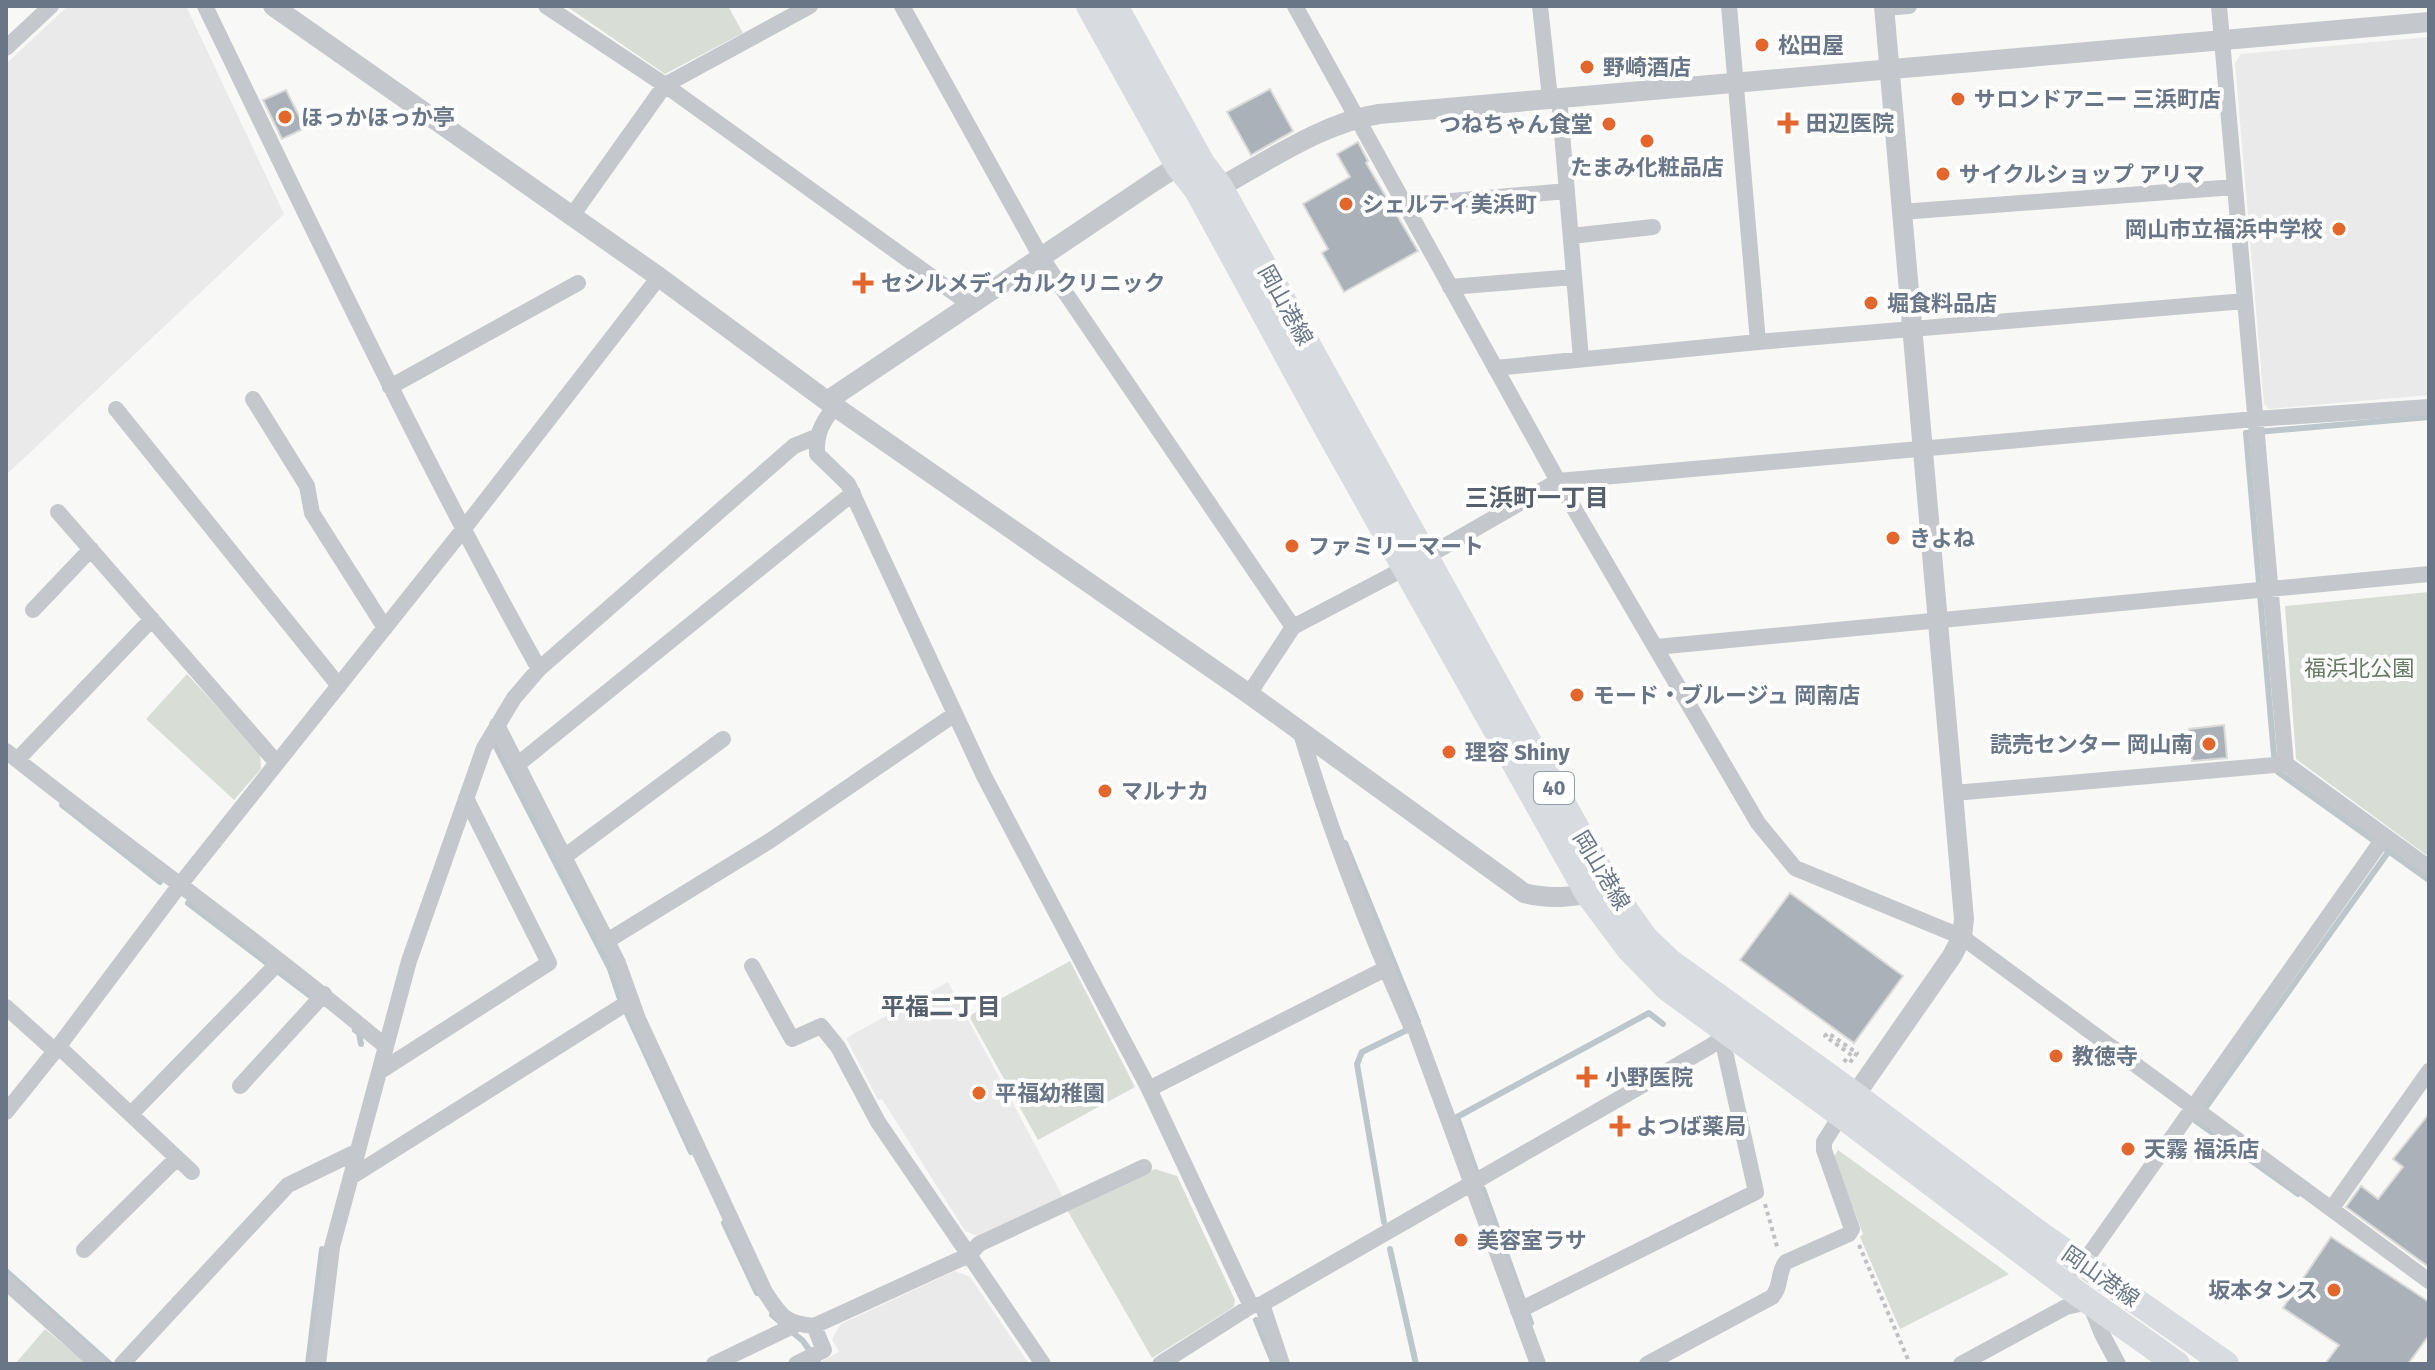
<svg xmlns="http://www.w3.org/2000/svg" width="2435" height="1370" font-family="'Fira Sans','Noto Sans JP',sans-serif">
<style>
.built{fill:#e9eae9}
.green{fill:#d8ded5}
.lines{fill:none;stroke-linecap:round;stroke-linejoin:round}
.stream{stroke:#bcc6cb;stroke-width:6}
.building{fill:#aab1b8;stroke:#dadad8;stroke-width:2}
.path{stroke:#bec0c3;stroke-width:4;stroke-dasharray:4 4;stroke-linecap:butt}
.minor{stroke:#c4c7cb;stroke-width:16}
.tertiary{stroke:#c4c7cb;stroke-width:20}
.primary{stroke:#d8dbdf;stroke-width:26}
.poi-dot{fill:#e3662c;stroke:#fff;stroke-width:3}
.labels{text-anchor:middle;stroke-width:8;stroke-linejoin:round;paint-order:stroke}
.shield{fill:#fff;stroke:#959fab;stroke-width:2}
.shield-label{font-size:20px;font-weight:bold;fill:#687687}
.poi-label{font-size:22px;font-weight:bold;fill:#687687;stroke:#fff;text-anchor:start}
.street-label{font-size:22px;fill:#687687;stroke:#fff}
.park-label{font-size:22px;fill:#657963;stroke:#fff}
.neighbourhood-label{font-size:24px;font-weight:bold;fill:#56606c;stroke:#fff}
</style>
<rect width="100%" height="100%" fill="#f8f9f6"/>
<path class="built" d="M68 6H186L284 214 6 475V64Z
M2429 37V395L2269 409 2264 404 2235 63 2241 54Z
M948 982 1063 1197 978 1236 965 1231 882 1099 878 1100 846 1038Z
M955 1271 970 1277 1029 1364H824L822 1361 839 1352 832 1339 841 1324Z"/>
<path class="green" d="M566 6H728L743 33 665 74Z
M2429 592V857L2296 759 2285 606Z
M187 674 260 754 261 769 234 800 146 719Z
M1070 961 1135 1087 1038 1140 969 1016Z
M1838 1150 2009 1274 1900 1329 1860 1237 1863 1234 1834 1157Z
M1155 1169 1177 1176 1235 1300 1234 1306 1229 1310 1152 1358 1066 1208Z
M45 1329 87 1364H15Z"/>
<g class="lines">
<path class="stream" d="M2429 417 2246 433 2274 755 2278 772 2429 880
M495 745 610 969 619 996 691 1152
M62 805 160 882
M1345 843 1418 1022
M188 903 317 1001
M355 1030 359 1033 361 1044
M1476 1171 1457 1117 1649 1013 1663 1024
M1483 1189 1531 1323
M2298 1194 2196 1121 2389 851
M1384 1222 1357 1064 1362 1052 1411 1028
M724 1223 757 1293
M1390 1249 1416 1364
M6 1271 110 1364
M772 1315 803 1341 819 1364
M1256 1320 1274 1364
M308 1364 322 1249"/>
</g>
<path class="building" d="M1270 89 1293 131 1251 155 1227 112Z
M286 90 305 128 282 139 263 100Z
M1358 142 1368 161 1366 163 1418 251 1344 292 1322 253 1328 249 1303 204 1350 177 1337 154Z
M2224 725 2227 758 2192 761 2189 729Z
M1790 893 1903 976 1854 1043 1740 960Z
M2429 1114V1267L2346 1207 2361 1186 2378 1199 2403 1167 2393 1159Z
M2331 1237 2429 1302V1335L2408 1364H2325L2339 1345 2283 1308Z"/>
<g class="lines">
<path class="path" d="M1844 1062 1850 1054 1825 1036 1828 1033 1857 1053 1848 1065
M1765 1204 1778 1250
M1859 1245 1910 1364"/>
<path class="minor" d="M205 6C313 229 419 453 539 669
M546 6 665 85 971 305
M902 6 1041 257 1293 627
M1295 6 1558 481 1758 823 1795 868 1962 937 2429 1281
M1540 6 1550 98
M1729 6 1758 342
M2219 6 2286 764
M1884 8 1909 6
M6 48 51 6
M1559 97 1581 359
M1405 205 1567 191
M1901 212 2235 187
M571 217 665 85 810 6
M1571 236 1653 227
M1450 287 1574 277
M1495 368 1758 342 2245 301
M390 387 578 283
M253 399 307 486 312 513 385 628
M835 406C822 423 816 433 817 454L848 484 984 776 1149 1089 1251 1306
M116 409 339 686
M58 512 277 763
M33 610 91 549
M1656 647 2429 574
M1249 694 1293 627 1426 557 1558 481 2255 419 2429 407
M497 725 618 963 638 1019 765 1292C781 1316 784 1323 814 1326L969 1255 1043 1364
M1300 730C1330 831 1368 929 1411 1026L1415 1029 1538 1364
M6 751C131 851 263 943 385 1046
M17 760 152 619
M517 765 853 493
M1954 793 2286 764 2429 868
M564 857 723 739
M607 941 771 840 955 714
M752 966 792 1039 821 1026 838 1047 878 1122 969 1255 979 1244 1144 1167
M6 1007 55 1051
M59 1047 192 1172
M379 1072 549 963 466 798
M240 1086 324 994
M1149 1089 1385 969
M6 1112 55 1051 179 886 462 531 659 277
M131 1114 280 961
M351 1177 630 1001
M2332 1208 2429 1071
M84 1250 177 1158
M2079 1269 2385 836
M6 1282 98 1364
M1262 1304 1282 1364
M1518 1311 1756 1192 1722 1038
M122 1364 288 1185 358 1151
M318 1364 332 1247 409 961 484 748 514 698 539 669 794 446 816 437
M714 1364 797 1324
M796 1364 824 1350 814 1326
M1160 1364 1251 1306 1262 1304 1709 1047 1735 1030
M1647 1364 1772 1297C1782 1287 1777 1272 1786 1262L1849 1234 1852 1229 1824 1150V1142L1841 1115
M1961 1364 2066 1307 2089 1302 2102 1334 2118 1364"/>
<path class="tertiary" d="M273 6 659 277 827 401 1249 694 1524 893C1550 900 1572 897 1599 892
M1206 189 1220 187C1270 160 1322 123 1379 114L2429 22
M827 401 1156 180 1178 166 1192 164
M1847 1107 1952 956 1962 937 1964 919 1884 6"/>
<path class="primary" d="M1089 6 1178 166 1197 190 1331 436 1588 894 1629 949 1667 988 1841 1115 2067 1286 2177 1364
M1115 6 1202 163 1220 187 1611 890 1646 939 1669 961 1855 1095 2037 1232 2226 1364"/>
</g>
<g class="poi-dot">
<circle cx="1762" cy="45" r="8"/>
<circle cx="1587" cy="67" r="8"/>
<circle cx="1958" cy="99" r="8"/>
<circle cx="285" cy="117" r="8"/>
<path d="M1784 111h8v8h8v8h-8v8h-8v-8h-8v-8h8z"/>
<circle cx="1609" cy="124" r="8"/>
<circle cx="1647" cy="141" r="8"/>
<circle cx="1943" cy="174" r="8"/>
<circle cx="1346" cy="204" r="8"/>
<circle cx="2339" cy="229" r="8"/>
<path d="M859 271h8v8h8v8h-8v8h-8v-8h-8v-8h8z"/>
<circle cx="1871" cy="303" r="8"/>
<circle cx="1893" cy="538" r="8"/>
<circle cx="1292" cy="546" r="8"/>
<circle cx="1577" cy="695" r="8"/>
<circle cx="2209" cy="744" r="8"/>
<circle cx="1449" cy="752" r="8"/>
<circle cx="1105" cy="791" r="8"/>
<circle cx="2056" cy="1056" r="8"/>
<path d="M1583 1065h8v8h8v8h-8v8h-8v-8h-8v-8h8z"/>
<circle cx="979" cy="1093" r="8"/>
<path d="M1616 1114h8v8h8v8h-8v8h-8v-8h-8v-8h8z"/>
<circle cx="2128" cy="1149" r="8"/>
<circle cx="1461" cy="1240" r="8"/>
<circle cx="2334" cy="1290" r="8"/>
</g>
<g class="labels">
<rect class="shield" x="1534" y="772" width="40" height="32" rx="6"/>
<g class="shield-label">
<text x="1554" y="795">40</text>
</g>
<g class="poi-label">
<text x="1778" y="53">松田屋</text>
<text x="1603" y="75">野崎酒店</text>
<text x="1974" y="107">サロンドアニー 三浜町店</text>
<text x="301" y="125">ほっかほっか亭</text>
<text x="1806" y="131">田辺医院</text>
<text x="1593" y="132" text-anchor="end">つねちゃん食堂</text>
<text x="1647" y="175" text-anchor="middle">たまみ化粧品店</text>
<text x="1959" y="182">サイクルショップ アリマ</text>
<text x="1362" y="212">シェルティ美浜町</text>
<text x="2323" y="237" text-anchor="end">岡山市立福浜中学校</text>
<text x="881" y="291">セシルメディカルクリニック</text>
<text x="1887" y="311">堀食料品店</text>
<text x="1909" y="546">きよね</text>
<text x="1308" y="554">ファミリーマート</text>
<text x="1593" y="703">モード・ブルージュ 岡南店</text>
<text x="2193" y="752" text-anchor="end">読売センター 岡山南</text>
<text x="1465" y="760">理容 Shiny</text>
<text x="1121" y="799">マルナカ</text>
<text x="2072" y="1064">教徳寺</text>
<text x="1605" y="1085">小野医院</text>
<text x="995" y="1101">平福幼稚園</text>
<text x="1636" y="1134">よつば薬局</text>
<text x="2144" y="1157">天霧 福浜店</text>
<text x="1477" y="1248">美容室ラサ</text>
<text x="2318" y="1298" text-anchor="end">坂本タンス</text>
</g>
<g class="street-label">
<text transform="translate(1286 305) rotate(61)" y="8">岡山港線</text>
<text transform="translate(1602 870) rotate(59)" y="8">岡山港線</text>
<text transform="translate(2101 1276) rotate(35)" y="8">岡山港線</text>
</g>
<g class="park-label">
<text x="2359" y="676">福浜北公園</text>
</g>
<g class="neighbourhood-label">
<text x="1537" y="506">三浜町一丁目</text>
<text x="941" y="1015">平福二丁目</text>
</g>
</g>
<rect width="2435" height="1370" fill="none" stroke="#687687" stroke-width="16"/>
</svg>
